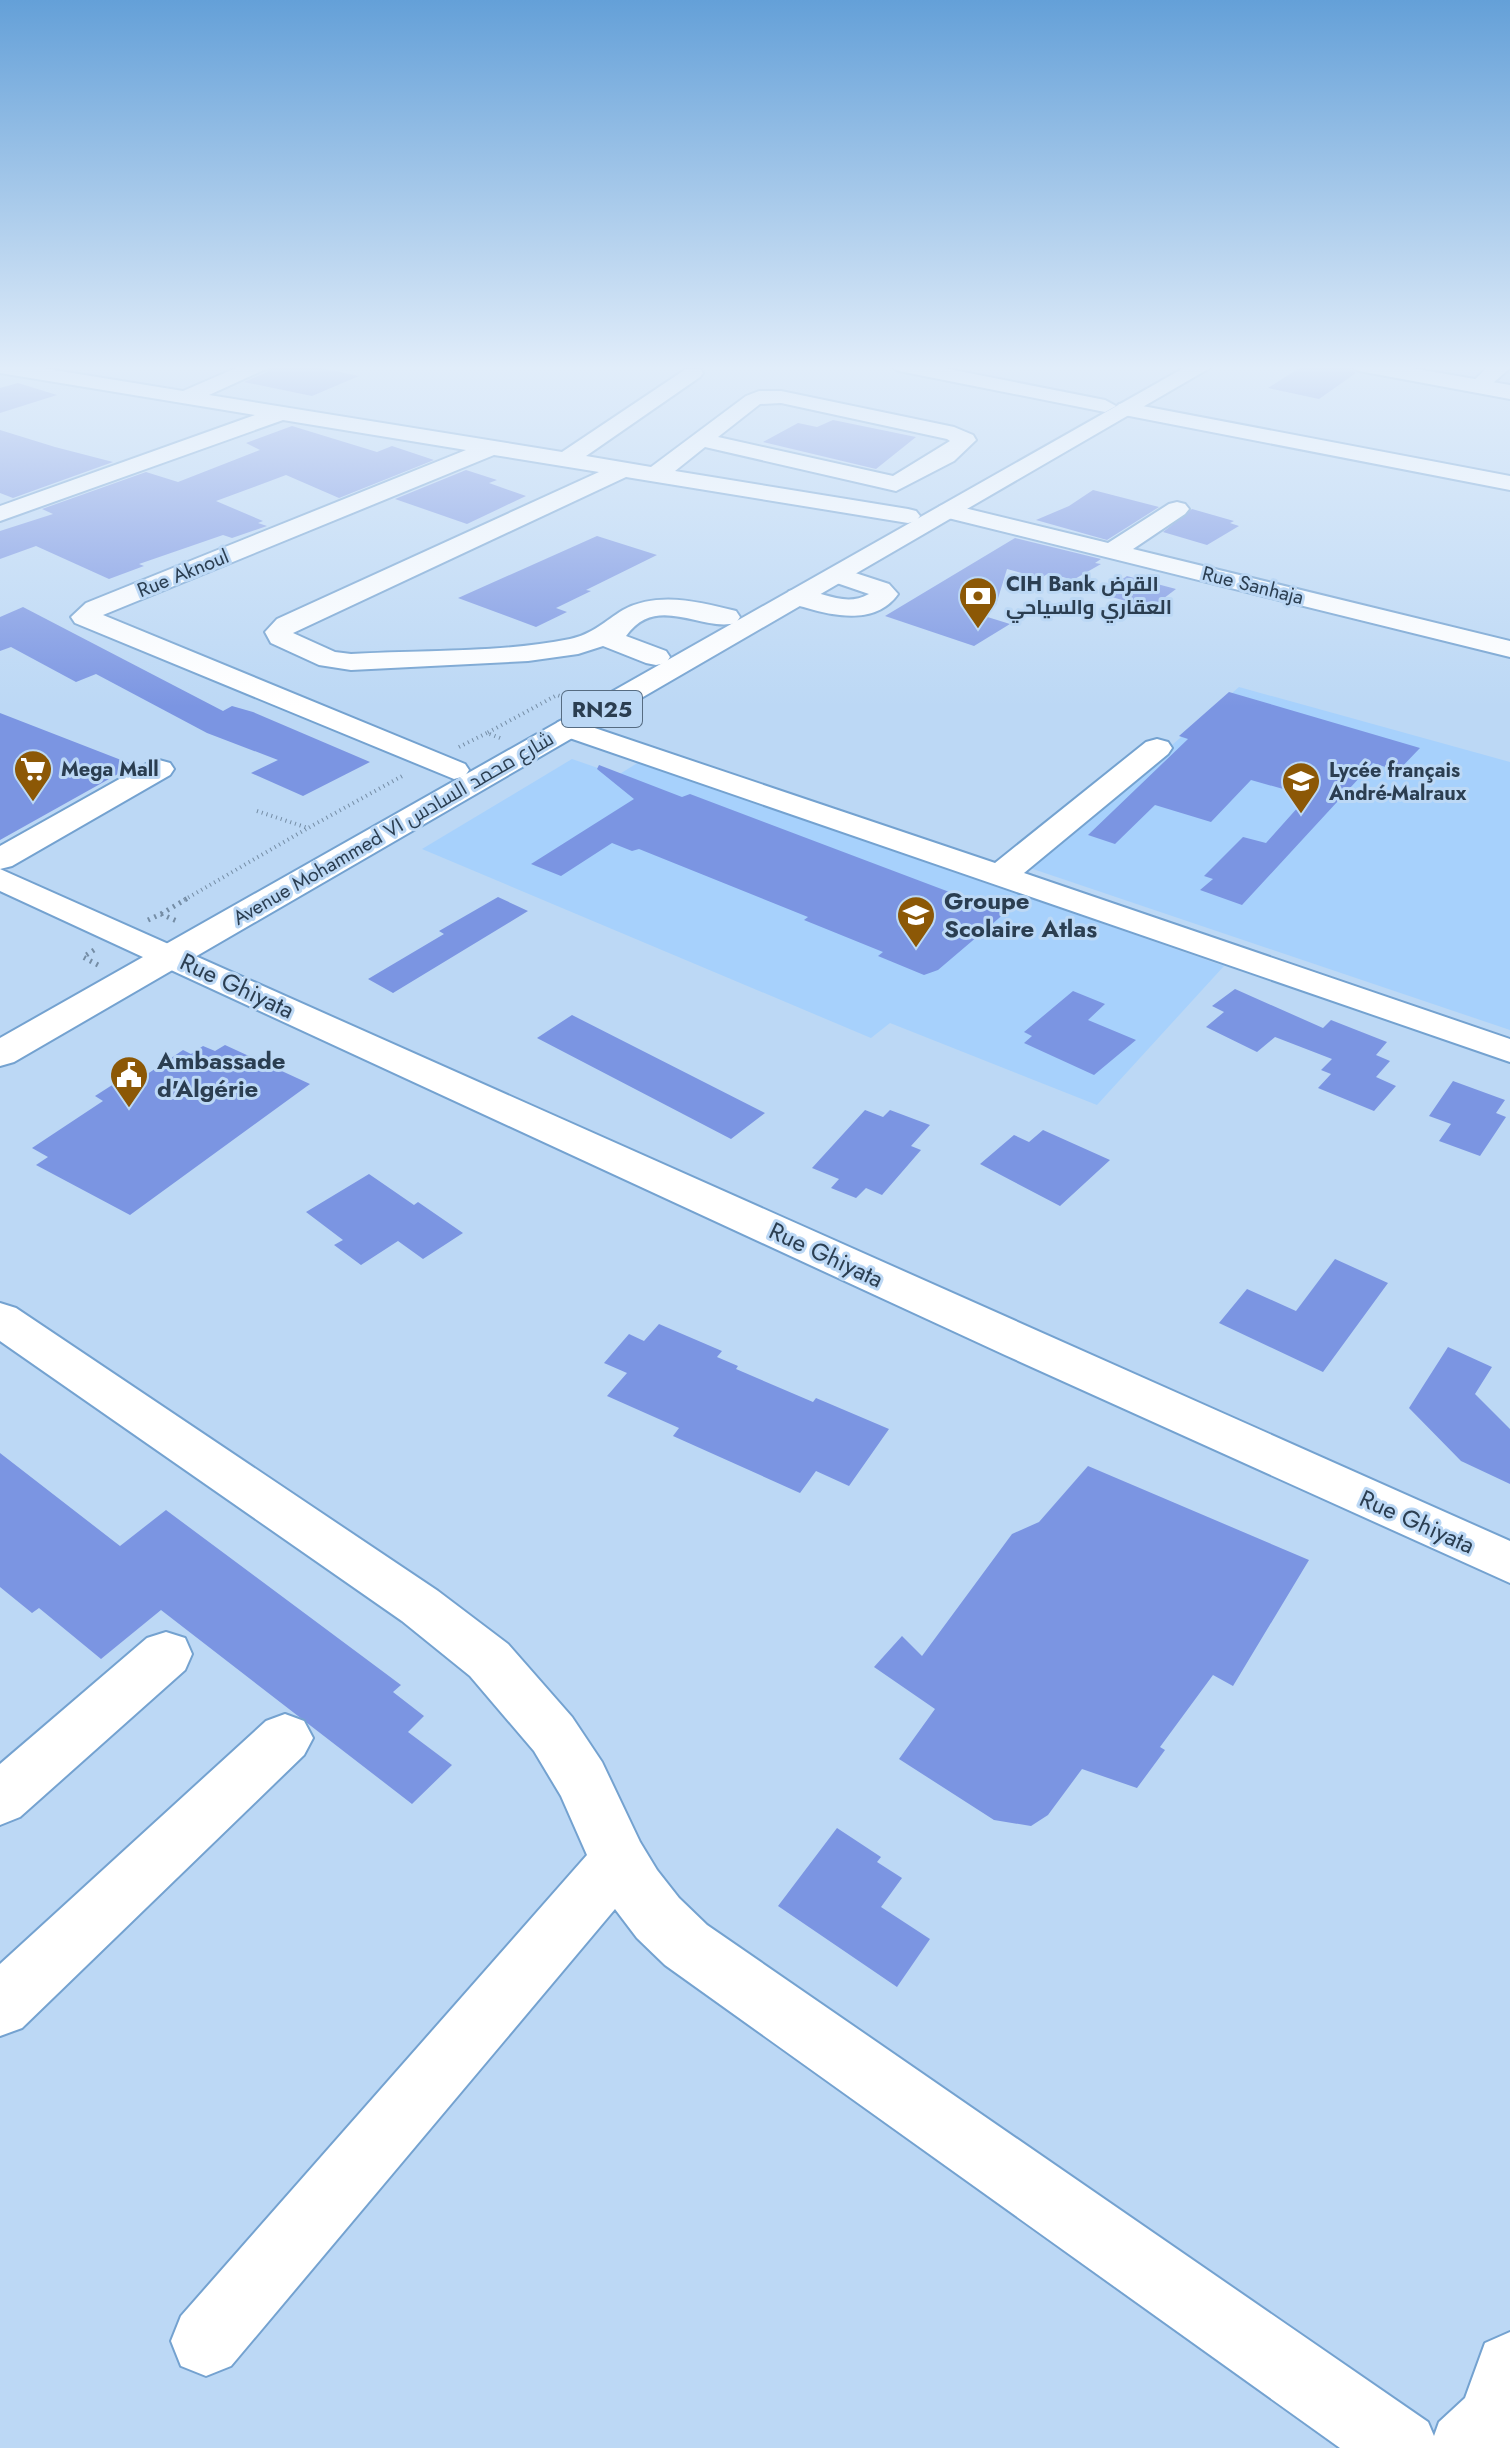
<svg xmlns="http://www.w3.org/2000/svg" width="1510" height="2448" font-family="Jost,Cairo,sans-serif">
<style>
.built{fill:#a7d1fc}
.building{fill:#7b95e2}
.lines{fill:none;stroke-linecap:round;stroke-linejoin:round}
.minor-casing{stroke:#74a2d0;stroke-width:4}
.major-casing{stroke:#74a2d0;stroke-width:4}
.path-far1{stroke:#758da5;stroke-width:4;stroke-dasharray:1 4;stroke-linecap:butt}
.path{stroke:#758da5;stroke-width:5;stroke-dasharray:2 5;stroke-linecap:butt}
.minor{fill:#fff;fill-rule:evenodd}
.major{fill:#fff;fill-rule:evenodd}
.labels{text-anchor:middle;stroke-width:6;stroke-linejoin:round;paint-order:stroke}
.far-street-label{font-size:20px;fill:#2b3e51;stroke:#bcd8f5}
.far-poi-label{font-size:20px;font-weight:bold;fill:#2b3e51;stroke:#bcd8f5;text-anchor:start}
.shield{fill:#bcd8f5;stroke:#566c82;stroke-width:2}
.shield-label{font-size:22px;font-weight:bold;fill:#2b3e51}
.poi-label{font-size:24px;font-weight:bold;fill:#2b3e51;stroke:#bcd8f5;text-anchor:start}
.street-label{font-size:24px;fill:#2b3e51;stroke:#bcd8f5}
</style>
<rect width="100%" height="100%" fill="#bcd8f5"/>
<path class="built" d="M1239 687 1510 762V1030L1030 868Z
M572 759 618 775 639 762 1224 966 1097 1105 890 1023 871 1038 422 849Z"/>
<path class="building" d="M272 365H306L359 376 312 396 244 382 267 372Z
M1304 365H1345L1356 373 1319 399 1268 388Z
M18 383 57 395 0 413V388Z
M833 420 916 437 876 469 763 442 798 423 817 427Z
M292 426 377 452 392 446 434 460 339 498 286 475 216 501 263 521 258 523 267 526 232 538 223 535 139 564 144 566 109 579 36 546 0 559V531L53 514 42 509 146 472 178 482 260 450 246 443Z
M0 430 55 447 113 462 13 498 0 493Z
M466 470 497 480 489 483 526 496 467 524 395 499Z
M1093 490 1159 507 1107 540 1036 520 1069 506Z
M1192 509 1234 521 1230 523 1239 526 1207 545 1163 532Z
M597 536 657 555 586 590 591 591 556 608 567 612 536 627 458 598Z
M1015 538 1101 559 1095 563 1101 564 1073 580 1049 573 1041 578 1007 569 996 605 981 615 1010 624 974 646 885 616Z
M1127 576 1176 589 1151 608 1101 594Z
M23 607 223 711 232 706 253 712 370 762 303 796 251 773 278 760 207 733 96 674 76 682 11 647 0 651V617Z
M1229 692 1420 748 1398 771 1373 763 1242 905 1200 890 1213 879 1204 876 1243 837 1266 843 1308 796 1251 780 1211 822 1155 805 1115 844 1088 835 1188 739 1179 736Z
M0 713 134 765 0 840Z
M599 765 682 797 690 794 1005 913 938 970 924 975 878 956 883 952 804 920 808 917 639 849 632 851 612 843 561 876 531 864 634 799 597 769Z
M498 897 528 911 393 993 368 979 444 934 439 931Z
M1235 989 1323 1028 1331 1020 1387 1042 1376 1055 1390 1061 1376 1077 1396 1086 1374 1111 1318 1088 1331 1074 1321 1070 1332 1059 1275 1037 1257 1052 1206 1027 1224 1012 1212 1006Z
M1073 991 1105 1004 1088 1020 1136 1040 1094 1075 1024 1043 1032 1036 1024 1032Z
M572 1015 765 1113 731 1139 537 1038Z
M225 1045 310 1084 130 1215 36 1165 48 1157 32 1148 103 1101 95 1096 120 1080 131 1085 183 1050 191 1054 203 1046 215 1051Z
M1453 1081 1505 1100 1496 1113 1506 1117 1480 1156 1439 1141 1451 1124 1429 1116Z
M865 1110 883 1117 890 1110 930 1125 911 1146 921 1150 882 1195 866 1188 856 1198 831 1188 839 1179 812 1168Z
M1043 1130 1110 1160 1060 1206 980 1164 1014 1135 1029 1142Z
M369 1174 414 1205 418 1202 463 1233 423 1259 398 1241 361 1265 334 1245 343 1240 306 1212Z
M1335 1259 1388 1283 1323 1372 1219 1323 1247 1289 1296 1311Z
M659 1324 722 1351 717 1357 738 1366 736 1369 813 1402 816 1398 889 1429 849 1486 816 1471 800 1493 673 1436 679 1428 607 1396 627 1373 604 1363 629 1334 644 1341Z
M1448 1347 1492 1367 1475 1394 1510 1429V1484L1461 1461 1409 1408Z
M0 1453 120 1546 166 1510 401 1685 393 1692 424 1716 408 1732 452 1765 412 1804 161 1610 101 1659 39 1608 32 1613 0 1587Z
M1088 1466 1309 1560 1233 1686 1213 1675 1160 1747 1165 1750 1137 1788 1082 1769 1048 1815 1031 1826 994 1820 899 1759 935 1709 874 1667 902 1636 922 1656 1012 1534 1039 1522Z
M837 1828 881 1857 877 1862 902 1878 881 1907 930 1939 897 1987 778 1906Z"/>
<g class="lines">
<defs>
<path id="minor" d="M0 365H23L183 391 243 365H269L266 369 209 395 562 452 686 369H700L703 373 700 377 586 456 651 467 746 396 759 391H781L954 427 973 435 976 440 954 461 896 491 705 447 675 471 908 509 916 511 920 516 916 521 908 523 626 477 293 633 335 652 351 654C422 650 501 653 570 639 593 634 605 621 623 610 658 591 700 602 736 611L740 617 736 623C700 632 657 593 626 636L666 651 670 657 666 663 656 665 646 663 603 646 578 654 528 661 351 670 319 665 271 643 265 632 277 619 599 472 494 455 103 615 465 764 469 770 465 776 454 779 75 623 71 617 86 603 466 450 283 420 0 521V506L255 415 0 373ZM781 403 947 439 950 441 893 476 718 437 760 404Z
M889 365H928L1105 400 1116 406 1105 412 899 371Z
M1490 365H1510V368L1485 390H1471L1468 386Z
M1127 403 1510 476V490L1119 414 1116 409 1119 404Z
M1177 502 1185 504 1189 509 1185 514 1133 549 1510 641V657L940 516 936 511 940 506 948 504 1108 543 1169 504Z
M837 567 889 584 898 594C877 624 837 617 807 608 798 605 790 605 785 597L789 591C817 585 841 610 869 594L828 580 824 575 828 570Z
M568 719 995 863 1146 742 1157 739 1168 742 1172 748 1168 754 1024 873 1510 1039V1062L558 734 553 728 558 722Z
M159 760 170 763 174 769 170 775 12 866 0 869V846L148 763Z
M0 869 1510 1541V1583L1005 1355 0 891Z
M0 1303 16 1308 438 1591 508 1644 572 1717 602 1762 640 1842 657 1870 679 1898 707 1925 1428 2422 1434 2436 1439 2422 1465 2398 1485 2343 1510 2332V2448H1340L665 1965 637 1938 615 1909 231 2366 206 2376 181 2366 171 2341 181 2316 587 1855 561 1796 534 1751 470 1676 402 1621 0 1341Z
M166 1632 185 1638 192 1654 185 1670 20 1817 0 1825V1764L147 1638Z
M285 1714 304 1721 313 1738 304 1755 22 2028 0 2036V1964L266 1721Z"/>
<path id="major" d="M1189 365H1215L14 1062 0 1066V1038Z
M1348 365H1393L1510 385V399L1359 371Z"/>
</defs>
<use href="#minor" class="minor-casing"/>
<use href="#major" class="major-casing"/>
<path class="path-far1" d="M500 738 487 733 557 695 568 699
M459 747 487 733
M257 811 308 828 404 775
M184 900 308 828"/>
<path class="path" d="M161 914 188 898
M148 920 161 914 179 922
M94 950 83 957 98 965"/>
<use href="#minor" class="minor"/>
<use href="#major" class="major"/>
</g>
<linearGradient id="sky" x2="0" y2="1"><stop stop-color="#64a0d8"/><stop offset="0.52" stop-color="#e1edfa"/><stop offset="1" stop-color="#e1edfa" stop-opacity="0"/></linearGradient>
<rect width="1510" height="707" fill="url(#sky)"/>
<defs>
<symbol id="bank-pin" viewBox="-11 -11 22 30"><path d="M0 17L-7.5 6A9.5 9.5 0 1 1 7.5 6Z" fill="#8c5806" stroke="#bcd8f5"/><path d="M-6-4H6V4H-6ZM0-2.3a2.3 2.3 0 1 0 0 4.6a2.3 2.3 0 1 0 0-4.6Z" fill="#fff"/></symbol>
<symbol id="supermarket-pin" viewBox="-11 -11 22 30"><path d="M0 17L-7.5 6A9.5 9.5 0 1 1 7.5 6Z" fill="#8c5806" stroke="#bcd8f5"/><path d="M-6-5.5h2.5l.6 2H6L4.5 2H-2.5L-4.4-4H-6ZM-1.5 3.2a1.3 1.3 0 1 0 .1 0ZM3 3.2a1.3 1.3 0 1 0 .1 0Z" fill="#fff"/></symbol>
<symbol id="school-pin" viewBox="-11 -11 22 30"><path d="M0 17L-7.5 6A9.5 9.5 0 1 1 7.5 6Z" fill="#8c5806" stroke="#bcd8f5"/><path d="M0-5L7-2L0 1L-7-2ZM-4 1L0 2.5L4 1V4Q0 6-4 4Z" fill="#fff"/></symbol>
<symbol id="civic-pin" viewBox="-11 -11 22 30"><path d="M0 17L-7.5 6A9.5 9.5 0 1 1 7.5 6Z" fill="#8c5806" stroke="#bcd8f5"/><path d="M-.6-6.5H3V-4.5H.6V-3L4-1V1h2V6H-6V1h2V-1L-.6-3ZM-1.2 2.5V6h2.4V2.5Z" fill="#fff"/></symbol>
</defs>
<g fill-rule="evenodd">
<use href="#bank-pin" x="956" y="574" width="44" height="60"/>
<use href="#supermarket-pin" x="11" y="747" width="44" height="60"/>
<use href="#school-pin" x="1279" y="759" width="44" height="60"/>
<use href="#school-pin" x="894" y="893" width="44" height="60"/>
<use href="#civic-pin" x="107" y="1053" width="44" height="60"/>
</g>
<g class="labels">
<g class="far-street-label">
<text transform="translate(183 573) rotate(-22)" y="7">Rue Aknoul</text>
<text transform="translate(1253 585) rotate(14)" y="7">Rue Sanhaja</text>
<text transform="translate(393 828) rotate(-30)" y="7">Avenue Mohammed VI شارع محمد السادس</text>
</g>
<g class="far-poi-label">
<text x="1006" y="591">CIH Bank القرض<tspan x="1006" dy="23">العقاري والسياحي</tspan></text>
<text x="61" y="776">Mega Mall</text>
<text x="1329" y="777">Lycée français<tspan x="1329" dy="23">André-Malraux</tspan></text>
</g>
<rect class="shield" x="562" y="691" width="80" height="36" rx="6"/>
<g class="shield-label">
<text x="602" y="717">RN25</text>
</g>
<g class="poi-label">
<text x="944" y="909">Groupe<tspan x="944" dy="28">Scolaire Atlas</tspan></text>
<text x="157" y="1069">Ambassade<tspan x="157" dy="28">d'Algérie</tspan></text>
</g>
<g class="street-label">
<text transform="translate(237 986) rotate(25)" y="8">Rue Ghiyata</text>
<text transform="translate(826 1255) rotate(25)" y="8">Rue Ghiyata</text>
<text transform="translate(1417 1522) rotate(24)" y="8">Rue Ghiyata</text>
</g>
</g>
</svg>
